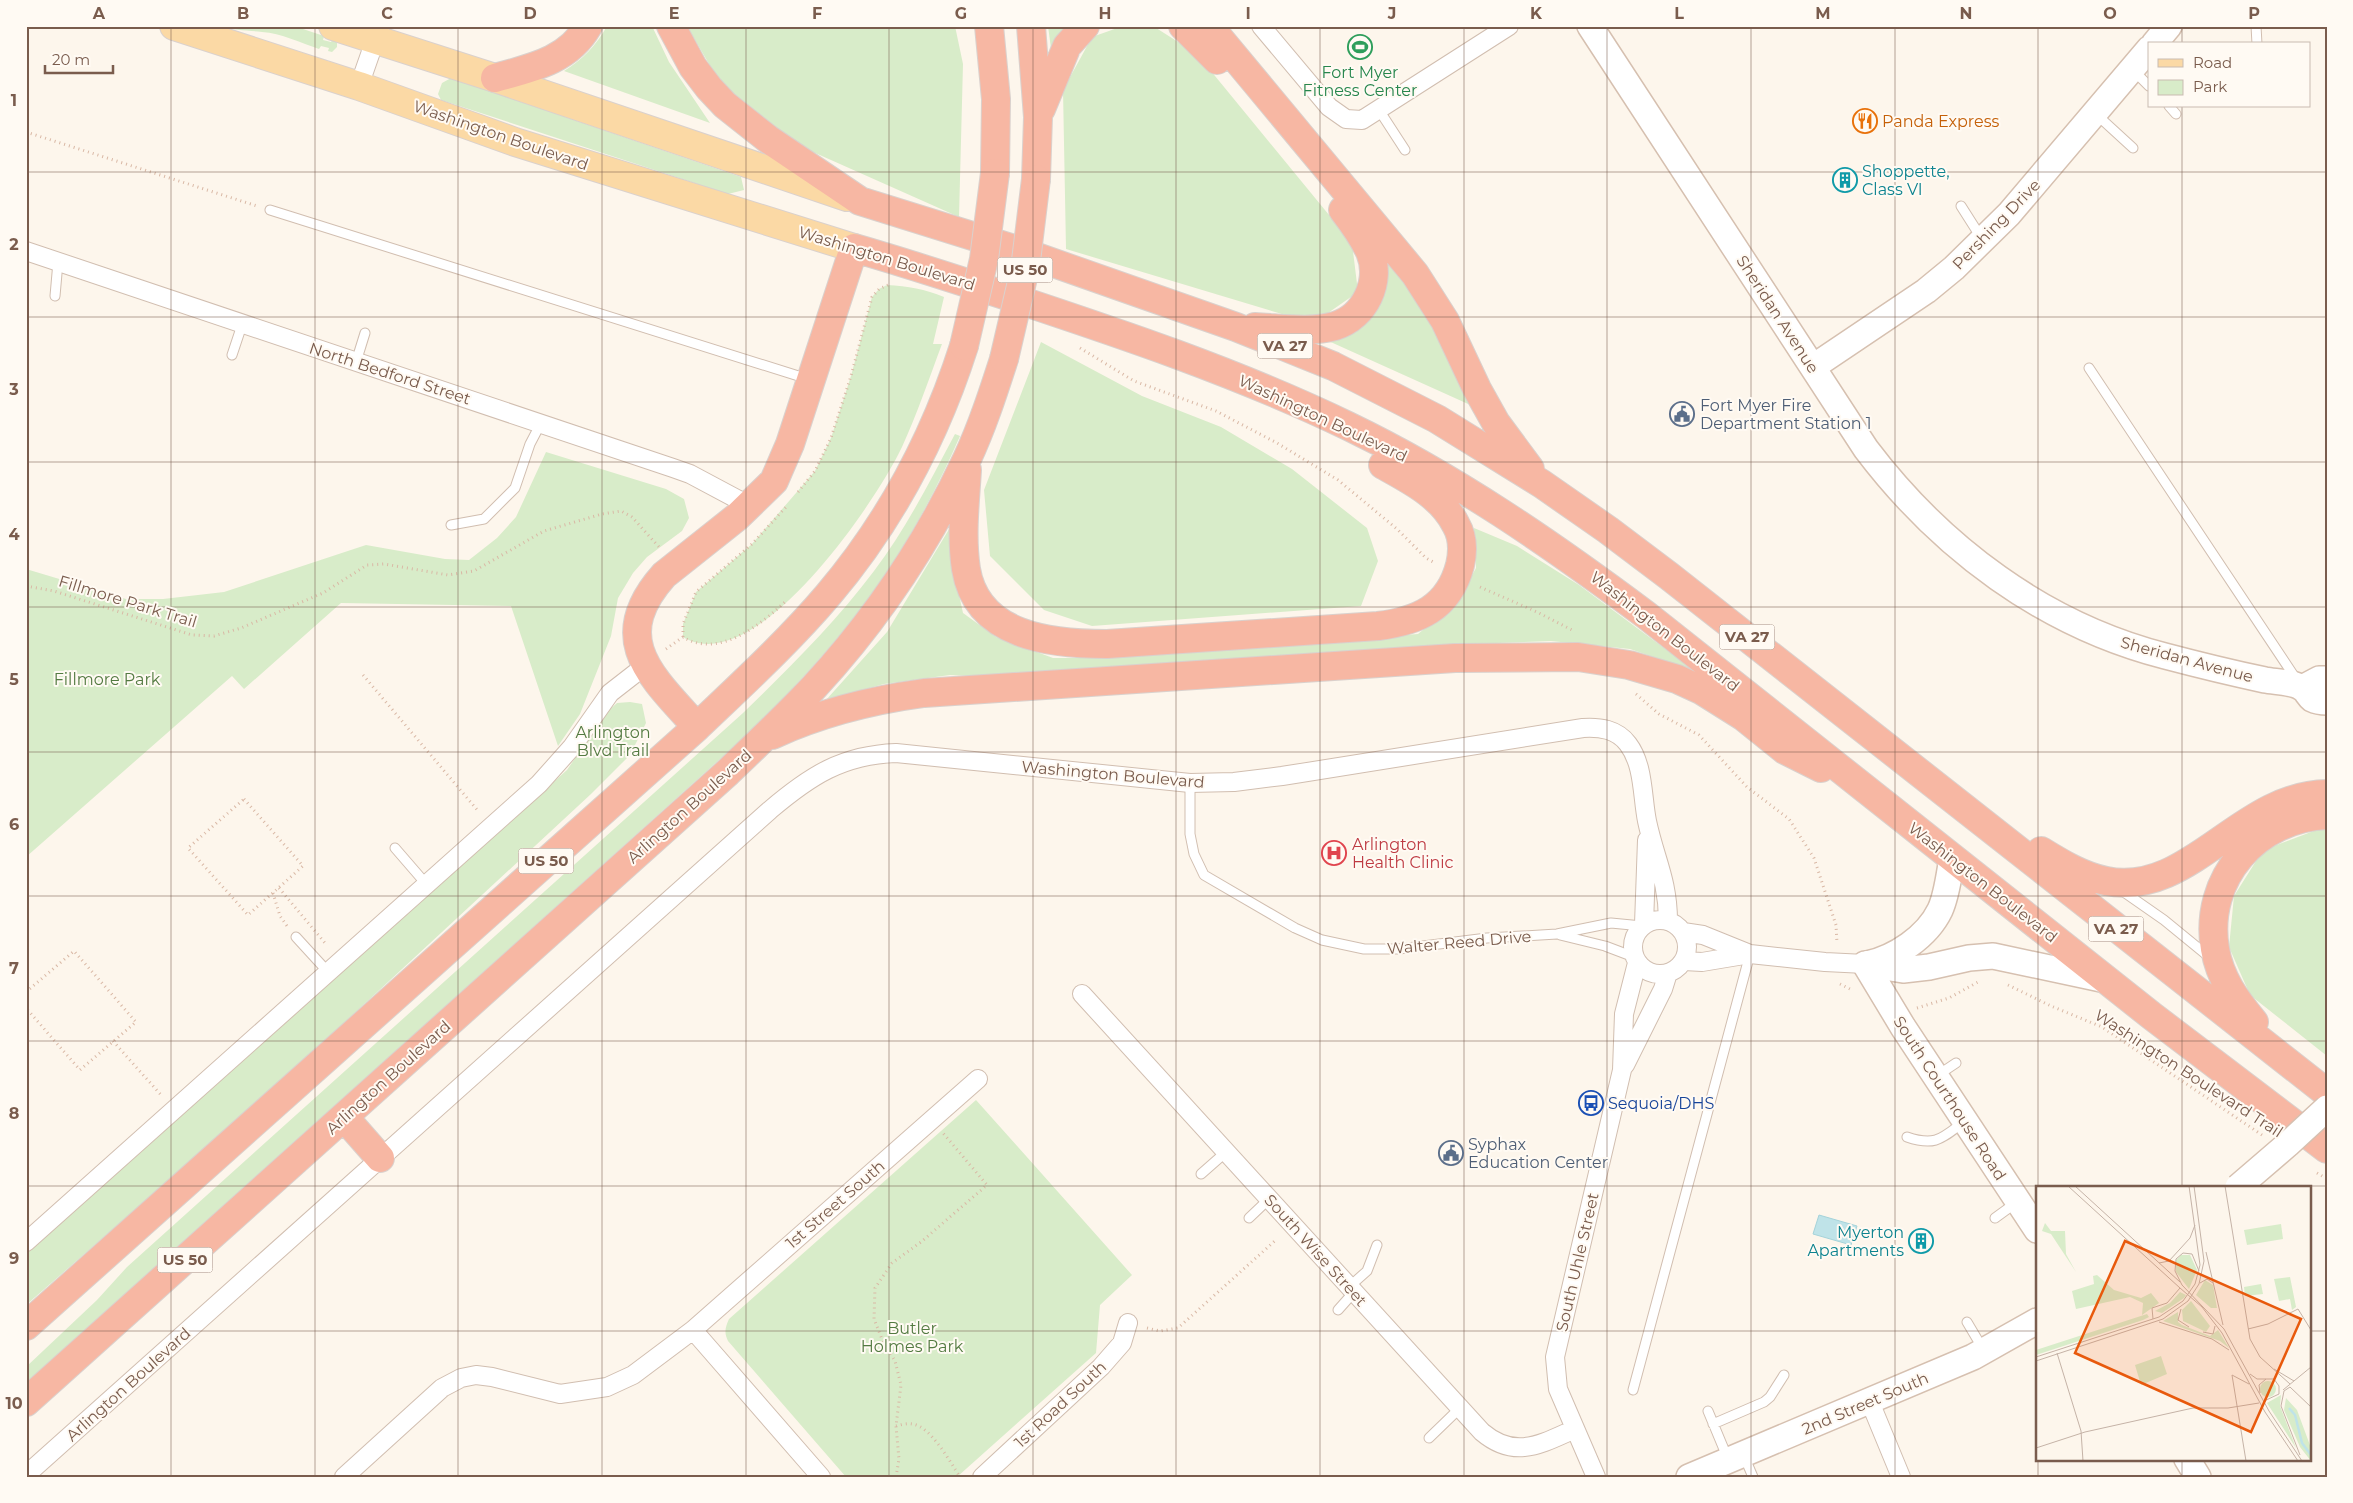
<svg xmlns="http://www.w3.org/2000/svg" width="2353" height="1503" font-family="Montserrat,sans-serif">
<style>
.green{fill:#d8ecc9}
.water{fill:#bfe3e8;stroke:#a5d3da}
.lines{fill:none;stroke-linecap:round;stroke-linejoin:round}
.lane-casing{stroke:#d1beb0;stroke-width:11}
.street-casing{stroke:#d1beb0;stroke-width:20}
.secondary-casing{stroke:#d6c0b0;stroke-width:28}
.primary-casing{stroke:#dad1cd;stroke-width:30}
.highway-casing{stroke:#dad1cd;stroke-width:30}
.path{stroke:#d9b8a5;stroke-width:3;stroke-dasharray:1 4;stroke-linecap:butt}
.lane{stroke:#fff;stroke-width:9}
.street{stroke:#fff;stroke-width:18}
.secondary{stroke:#fff;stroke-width:25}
.primary{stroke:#fbd9a5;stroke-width:28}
.highway{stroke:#f7b7a3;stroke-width:28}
.secondary-bridge-casing{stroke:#d6c0b0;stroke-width:28;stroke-linecap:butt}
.highway-bridge-casing{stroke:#dad1cd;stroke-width:30;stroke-linecap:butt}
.secondary-bridge{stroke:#fff;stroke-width:25}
.highway-bridge{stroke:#f7b7a3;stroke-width:28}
.grid{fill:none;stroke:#7a5c4d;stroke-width:1;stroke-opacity:0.55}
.labels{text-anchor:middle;stroke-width:4;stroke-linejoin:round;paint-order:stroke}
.shield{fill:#fffaf3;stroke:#a28b7f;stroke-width:1}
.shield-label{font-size:15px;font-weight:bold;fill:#7a5c4d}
.leisure-label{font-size:16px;fill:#27864d;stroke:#fffaf3}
.food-label{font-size:16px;fill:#c56008;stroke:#fffaf3;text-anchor:start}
.street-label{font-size:16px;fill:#7a5c4d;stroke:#fffaf3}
.culture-label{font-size:16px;fill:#0d838f;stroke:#fffaf3;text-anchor:start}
.service-label{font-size:16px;fill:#4e5e75;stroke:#fffaf3;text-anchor:start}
.park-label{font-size:16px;fill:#537a41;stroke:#fffaf3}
.health-label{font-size:16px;fill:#be3a42;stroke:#fffaf3;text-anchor:start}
.transit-label{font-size:16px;fill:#164399;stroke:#fffaf3;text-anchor:start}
.inset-river{fill:none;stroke:#bfe3e8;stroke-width:2.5}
.inset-road{fill:none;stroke:#c5b3a7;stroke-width:1}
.view{fill:#e8590c;fill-opacity:0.15;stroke:#e8590c;stroke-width:2.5}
.inset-edge{fill:none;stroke:#7a5c4d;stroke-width:2.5}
.neatline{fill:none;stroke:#7a5c4d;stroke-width:2}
.grid-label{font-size:16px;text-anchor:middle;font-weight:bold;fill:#7a5c4d}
</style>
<rect width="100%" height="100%" fill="#fdf6ec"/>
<path class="green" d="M219 26H294L324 36 323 40 331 42 333 39 337 43V47L332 52 328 51 329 48 321 46 319 49C301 43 281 33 262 32 247 30 234 31 219 26Z
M607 26H652L669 62 710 123 564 71C583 59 596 46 607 26Z
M687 26H955L963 64 959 217 804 148 727 95Z
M1048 26H1072L1052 56Z
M1123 26H1153L1197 54 1352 243 1358 292 1328 313 1292 317 1066 249 1063 90 1092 37Z
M451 78 741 177 744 190 728 194 441 100 438 94 442 83Z
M1381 247 1403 270 1477 408 1324 339 1353 331Z
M887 285C908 286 925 289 944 297L933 344H942C929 379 917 414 902 447 876 502 755 681 683 637V624L696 592 752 544 815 471 831 438 851 376 872 297 879 289Z
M1041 342 1142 396 1221 427 1292 469 1367 528 1378 561 1361 606 1092 626 1044 610 990 556 984 490Z
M955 434 960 436C934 496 902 554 862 607 831 648 795 686 760 723L26 1384V1367L97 1300 127 1267 743 713C789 668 835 623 874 571 906 529 930 481 955 434Z
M546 452 666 489 684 499 689 518 682 531 647 557 633 573 618 598 611 636 580 714 558 746 511 606 341 603 244 689 232 676 26 857V569L126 599H163L224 592 366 545 445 559 469 560 497 538 516 517Z
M951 526 954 572 963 613 996 637 1053 658H1109L1418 634 1458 601 1476 568 1474 528 1517 546 1579 585 1695 671 1630 649 1551 641 1441 645 993 677 950 675 884 684 826 700 887 632Z
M630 702 642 704 646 723 630 755 591 794 265 1096 26 1305V1254L567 770 607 712 617 703Z
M2319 829 2327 830V1056L2250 995 2229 947 2234 896 2263 850Z
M976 1100 1132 1275 1100 1305 1096 1353 957 1477H846L728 1341C724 1333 725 1328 729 1319Z"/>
<path class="water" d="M1819 1215 1857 1226 1851 1245 1813 1234Z"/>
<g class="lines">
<defs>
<path id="lane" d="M2256 26 2257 44
M2134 71 2149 86
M2169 106 2176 114
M1379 110 1405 150
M2097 115 2133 148
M1961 206 1982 239
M270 210 808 379
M55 296 58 262
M232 355 242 325
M356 362 365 333
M2089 368 2296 679
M451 525 484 519 515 488 530 444 541 423
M1190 783V834L1194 854 1204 875 1295 928 1322 940 1364 949H1399L1487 938 1557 934 1611 923 1642 926
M395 848 427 885
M2121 890 2164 920 2208 956
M1560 935 1605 946 1634 957
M296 937 328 972
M1938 1075 1956 1063
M1907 1137C1936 1147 1942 1138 1965 1121
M1201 1174 1226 1152
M1249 1218 1269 1199
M1995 1218 2017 1202
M1349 1287 1367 1271 1377 1245
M1338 1310 1354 1292
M1967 1322 1983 1349
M1633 1390 1750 954
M1708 1411 1728 1459
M1713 1424 1764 1402 1770 1397 1784 1375
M1429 1438 1460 1408
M1744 1456 1753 1477"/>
<path id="street" d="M1261 26 1329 107 1346 119 1362 120 1509 26
M359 86 380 26
M26 251 673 468 690 474 750 506
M1633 947a27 27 0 1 1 54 0a27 27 0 1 1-54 0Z
M1644 924 1647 840
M1683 932 1703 935 1750 954 1825 962 1865 964
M1684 961 1702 962 1750 954
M1082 994 1482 1432C1515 1460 1541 1444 1575 1429
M1625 1065 1663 989 1668 973
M26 1242 539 784 572 747 610 693 646 665
M693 1330 821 1477
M1870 1402 1901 1477
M26 1475 770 810C810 776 842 755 896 753L1190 783 1234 782 1282 776 1583 728C1600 727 1617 729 1628 744 1644 765 1642 796 1647 821 1655 859 1668 880 1668 921
M344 1477 442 1388 461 1378 476 1375 492 1377 560 1394 607 1387 633 1375 693 1330 978 1079
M982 1477 1101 1367 1122 1343 1128 1323
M1596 1477 1558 1389 1555 1357 1622 1070 1624 1014 1637 963"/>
<path id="secondary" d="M1590 26 1866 449C1941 548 2044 625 2165 656 2199 665 2232 673 2265 680 2276 682 2293 682 2302 688 2306 690 2308 696 2312 699 2316 701 2322 702 2327 702
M2154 44 2169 26
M1813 367 1926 291 1954 268 2009 214 2149 49
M2302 688 2319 679H2327
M1865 964 1903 1027 2037 1230
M1865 964 1903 970 1929 967 1969 958 1993 956 2106 980
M1867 964C1895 958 1927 937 1940 910 1947 895 1949 875 1952 858
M2187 1459 2198 1477
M1689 1477 1973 1357 2037 1321"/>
<path id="primary" d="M174 26 359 86 515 142 854 248
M333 26 495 78 847 197"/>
<path id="highway" d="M671 26 693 67 709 88 725 105 768 139 860 201 1011 248 1236 327 1333 366 1437 419 1542 484 1608 530 1669 576 2327 1093
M989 26 996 99 995 173
M1031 26 1038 117 1036 179
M1183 26 1217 60
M1209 26 1415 274 1445 321 1477 389 1496 423 1530 469
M495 78C531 68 568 61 588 26
M1041 109 1067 46 1085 26
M1255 327C1280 328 1310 333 1335 326 1365 317 1382 281 1370 252 1363 237 1353 223 1343 210
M967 470C965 503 961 536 966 569 977 637 1052 644 1107 644L1378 626C1418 621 1449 608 1460 565 1463 552 1463 537 1456 525 1442 496 1410 480 1383 465
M697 727C651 676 607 639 664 575L737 517 774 481 790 444 854 248C903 262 952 278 1001 294 1119 333 1236 372 1348 426 1454 477 1551 544 1646 615L2152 1016 2327 1149
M772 735C820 713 872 700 924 693L1455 658 1578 657 1629 665 1677 679 1701 690 1744 717 1785 750 1821 768
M2041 851C2062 864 2082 876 2106 881 2189 898 2240 795 2327 794
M2254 1022C2236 1000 2220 979 2215 949 2203 878 2257 818 2327 815
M344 1117 380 1158
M26 1326 697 727C742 684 788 642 828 595 890 522 935 437 964 346
M26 1402 728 772C757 744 786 717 814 687 876 620 928 542 967 459 982 427 993 393 1004 359"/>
</defs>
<use href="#lane" class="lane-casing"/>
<use href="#street" class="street-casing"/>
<use href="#secondary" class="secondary-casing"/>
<use href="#primary" class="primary-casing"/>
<use href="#highway" class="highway-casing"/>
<path class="path" d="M26 132 257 206
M1080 348 1134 381 1216 411 1277 443 1338 480 1397 529 1426 558 1435 563
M798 492 815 471 831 438 851 376 872 297 879 289 888 285
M26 586 54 591 192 635 214 636 241 628 323 593 367 565 384 564 448 575 474 571 544 531 602 514 621 511 632 517 659 547
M1480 587 1537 612 1574 631
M683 637V624L696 592 752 544 786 507
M666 649 683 637C719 659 760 625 786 601
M363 675 479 812
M1636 694 1659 714 1699 735 1747 787 1789 819 1814 858 1836 925 1837 943
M244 799 303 866 248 915 188 848Z
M279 888 325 943
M273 893 280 916 287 926
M1840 984 1852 990
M2008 985 2051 1006 2102 1027 2262 1135
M26 992 74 951 136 1022 80 1070 26 1008
M1917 1008 1949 998 1978 982
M113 1041 161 1095
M2317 1173 2327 1179
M1147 1328 1160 1331 1178 1328 1277 1239
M896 1426C900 1425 907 1423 912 1424 931 1426 950 1462 960 1477
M896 1477 899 1459 896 1426 901 1385 895 1361 882 1339 874 1319 875 1288 892 1263 921 1242 987 1185 943 1133"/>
<use href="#lane" class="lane"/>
<use href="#street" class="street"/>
<use href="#secondary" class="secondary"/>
<use href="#primary" class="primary"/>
<use href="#highway" class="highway"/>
<defs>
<path id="secondary-bridge" d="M2238 1187 2288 1144 2327 1108"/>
<path id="highway-bridge" d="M964 346 984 259 995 173
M1004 359 1025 269 1036 179"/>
</defs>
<use href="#secondary-bridge" class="secondary-bridge-casing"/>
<use href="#highway-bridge" class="highway-bridge-casing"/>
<use href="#secondary-bridge" class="secondary-bridge"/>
<use href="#highway-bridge" class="highway-bridge"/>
</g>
<path class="grid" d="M171 26V1477M315 26V1477M458 26V1477M602 26V1477M746 26V1477M889 26V1477M1033 26V1477M1176 26V1477M1320 26V1477M1464 26V1477M1607 26V1477M1751 26V1477M1895 26V1477M2038 26V1187M2182 26V44M2182 106V1187M26 172H2327M26 317H2327M26 462H2327M26 607H2327M26 752H2327M26 896H2327M26 1041H2327M26 1186H2327M26 1331H2037M2309 1331H2327M2038 1459V1477M2182 1459V1477"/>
<defs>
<symbol id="stadium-ring" viewBox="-11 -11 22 22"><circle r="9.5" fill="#fffaf3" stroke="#2e9e5b" stroke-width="1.5"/><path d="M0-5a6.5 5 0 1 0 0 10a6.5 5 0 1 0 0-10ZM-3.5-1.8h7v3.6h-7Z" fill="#2e9e5b"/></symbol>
<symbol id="restaurant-ring" viewBox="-11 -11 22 22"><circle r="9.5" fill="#fffaf3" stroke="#e8710a" stroke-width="1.5"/><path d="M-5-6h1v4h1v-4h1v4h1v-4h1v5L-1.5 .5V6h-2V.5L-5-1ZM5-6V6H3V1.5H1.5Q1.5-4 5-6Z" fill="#e8710a"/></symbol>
<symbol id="building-ring" viewBox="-11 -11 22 22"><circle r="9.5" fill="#fffaf3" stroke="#0f9aa8" stroke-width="1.5"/><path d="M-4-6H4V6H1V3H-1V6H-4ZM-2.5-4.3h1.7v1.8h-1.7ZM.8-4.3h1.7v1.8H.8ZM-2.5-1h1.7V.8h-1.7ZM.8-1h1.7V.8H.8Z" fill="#0f9aa8"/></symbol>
<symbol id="civic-ring" viewBox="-11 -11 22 22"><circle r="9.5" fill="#fffaf3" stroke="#5c6f8a" stroke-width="1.5"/><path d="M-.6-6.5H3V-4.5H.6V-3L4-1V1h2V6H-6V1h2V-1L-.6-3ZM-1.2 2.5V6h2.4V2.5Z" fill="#5c6f8a"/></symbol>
<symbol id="hospital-ring" viewBox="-11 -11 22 22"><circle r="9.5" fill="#fffaf3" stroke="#e0444e" stroke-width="1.5"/><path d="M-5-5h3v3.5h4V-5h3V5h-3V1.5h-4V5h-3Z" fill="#e0444e"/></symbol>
<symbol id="bus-ring" viewBox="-11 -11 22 22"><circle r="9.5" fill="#fffaf3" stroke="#1a4fb4" stroke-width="1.5"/><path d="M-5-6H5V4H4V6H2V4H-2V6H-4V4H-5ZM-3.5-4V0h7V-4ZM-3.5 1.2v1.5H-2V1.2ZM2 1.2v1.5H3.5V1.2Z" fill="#1a4fb4"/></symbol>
</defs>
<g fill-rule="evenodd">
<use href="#stadium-ring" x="1346" y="33" width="28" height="28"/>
<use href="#restaurant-ring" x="1851" y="107" width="28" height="28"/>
<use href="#building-ring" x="1831" y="166" width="28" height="28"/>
<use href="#civic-ring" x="1668" y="400" width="28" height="28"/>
<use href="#hospital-ring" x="1320" y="839" width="28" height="28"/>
<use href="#bus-ring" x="1577" y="1089" width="28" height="28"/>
<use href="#civic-ring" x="1437" y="1139" width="28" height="28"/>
<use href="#building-ring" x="1907" y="1227" width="28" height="28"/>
</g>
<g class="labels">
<g class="shield">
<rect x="997.5" y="257.5" width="55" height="25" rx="4"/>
<rect x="1257.5" y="333.5" width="55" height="25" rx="4"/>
<rect x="1719.5" y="624.5" width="55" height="25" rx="4"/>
<rect x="518.5" y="848.5" width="55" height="25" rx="4"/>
<rect x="2088.5" y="916.5" width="55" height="25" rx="4"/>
<rect x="157.5" y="1247.5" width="55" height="25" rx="4"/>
</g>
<g class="shield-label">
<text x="1025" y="275">US 50</text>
<text x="1285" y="351">VA 27</text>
<text x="1747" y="642">VA 27</text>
<text x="546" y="866">US 50</text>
<text x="2116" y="934">VA 27</text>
<text x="185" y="1265">US 50</text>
</g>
<g class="leisure-label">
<text x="1360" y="78">Fort Myer<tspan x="1360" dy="18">Fitness Center</tspan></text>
</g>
<g class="food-label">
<text x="1882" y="127">Panda Express</text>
</g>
<g class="street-label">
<text transform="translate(501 135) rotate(19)" y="6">Washington Boulevard</text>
<text transform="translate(1996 224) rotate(-46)" y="6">Pershing Drive</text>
<text transform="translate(887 258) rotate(17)" y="6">Washington Boulevard</text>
<text transform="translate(1778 314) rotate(57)" y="6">Sheridan Avenue</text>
<text transform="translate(390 373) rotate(18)" y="6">North Bedford Street</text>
<text transform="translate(1323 418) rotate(25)" y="6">Washington Boulevard</text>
<text transform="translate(128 601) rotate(17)" y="6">Fillmore Park Trail</text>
<text transform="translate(1665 631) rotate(38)" y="6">Washington Boulevard</text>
<text transform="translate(2187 659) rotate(15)" y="6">Sheridan Avenue</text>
<text transform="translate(1113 774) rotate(5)" y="6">Washington Boulevard</text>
<text transform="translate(689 806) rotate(-42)" y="6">Arlington Boulevard</text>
<text transform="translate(1983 882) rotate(38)" y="6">Washington Boulevard</text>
<text transform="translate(1459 942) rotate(-5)" y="6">Walter Reed Drive</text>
<text transform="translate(2189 1073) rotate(33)" y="6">Washington Boulevard Trail</text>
<text transform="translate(388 1077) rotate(-42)" y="6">Arlington Boulevard</text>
<text transform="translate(1950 1098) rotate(57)" y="6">South Courthouse Road</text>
<text transform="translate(835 1204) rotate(-41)" y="6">1st Street South</text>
<text transform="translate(1316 1250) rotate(48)" y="6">South Wise Street</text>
<text transform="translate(1577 1262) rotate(-77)" y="6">South Uhle Street</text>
<text transform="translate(128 1384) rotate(-42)" y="6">Arlington Boulevard</text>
<text transform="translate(1865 1403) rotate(-23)" y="6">2nd Street South</text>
<text transform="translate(1060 1404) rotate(-43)" y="6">1st Road South</text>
</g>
<g class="culture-label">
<text x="1862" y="177">Shoppette,<tspan x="1862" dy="18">Class VI</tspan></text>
<text x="1904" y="1238" text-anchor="end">Myerton<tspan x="1904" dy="18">Apartments</tspan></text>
</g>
<g class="service-label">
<text x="1700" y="411">Fort Myer Fire<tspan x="1700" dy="18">Department Station 1</tspan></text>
<text x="1468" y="1150">Syphax<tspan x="1468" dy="18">Education Center</tspan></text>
</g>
<g class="park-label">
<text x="107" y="685">Fillmore Park</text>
<text x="613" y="738">Arlington<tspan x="613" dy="18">Blvd Trail</tspan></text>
<text x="912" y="1334">Butler<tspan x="912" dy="18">Holmes Park</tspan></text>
</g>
<g class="health-label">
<text x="1352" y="850">Arlington<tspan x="1352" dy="18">Health Clinic</tspan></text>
</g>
<g class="transit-label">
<text x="1608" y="1109">Sequoia/DHS</text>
</g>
</g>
<g transform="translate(2036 1186)">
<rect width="275" height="275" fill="#fdf6ec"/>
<path d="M9 37 15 45H29L30 68 40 86 15 48 6 45ZM245 38 247 53 211 59 208 44ZM145 69H154L161 84 153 103 140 86V74ZM61 89 78 104 105 112 115 107 123 117 106 129 107 117 94 111 40 123 36 105 58 98 57 90ZM254 91 260 121 256 124 254 113 243 115 238 93ZM169 94 177 99 181 122H175L160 109ZM225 98 227 108 209 110 208 101ZM144 106 150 109 148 112 126 127 119 125 134 117ZM155 115 174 140 170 146 147 135 146 124ZM142 126V136L146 139 174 150 182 144 193 162 184 155 127 135ZM111 128 113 131 107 134 0 169V164ZM125 170 131 188 105 199 99 179ZM224 203a8 8 0 1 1 16 0a8 8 0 1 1-16 0ZM245 209 244 220 260 262 231 217ZM250 212 261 224 275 262V275L264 261 248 224Z" fill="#d8ecc9"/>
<path class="inset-river" d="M253 222 259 229 266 257 275 269"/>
<path class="inset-road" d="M32 0 144 102M39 0 144 96M189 0 214 153 224 171 254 198M170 66 187 139M123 77 133 75 154 52 159 39M163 85 156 68 147 67 140 73 139 85 146 99 188 143 233 225 266 275M164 97 171 93 177 97M145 123 142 134 153 141M117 133 116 122 131 117 144 102 166 121 186 147 229 226 262 275M123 136 176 153 193 164M212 143 232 138 262 123 275 144M167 146 177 148 179 140M21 167 45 245 47 275M0 171 123 131 147 115 159 98 164 79 153 0M0 175 127 133 152 115 163 98 168 75 158 0M238 183 258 195M214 188 221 193H238L243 200V208M196 189 210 275M196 189 213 198M247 204 275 181M248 205 254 201 275 221M248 205 245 220 264 269M224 207 223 199 230 193M228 215 243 208M0 262 49 246 157 222H192L223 217"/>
<path class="view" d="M89 55 265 133 215 246 39 167Z"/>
<rect width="275" height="275" class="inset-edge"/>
</g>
<rect width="2353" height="1503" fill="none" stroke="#fffaf3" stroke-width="55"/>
<rect x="2148" y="42" width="162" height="65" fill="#fffaf3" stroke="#cabbb1"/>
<rect x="2158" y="59" width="25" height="8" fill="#fbd9a5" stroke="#cabbb1"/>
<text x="2193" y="68" font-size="15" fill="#7a5c4d">Road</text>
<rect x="2158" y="80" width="25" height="15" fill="#d8ecc9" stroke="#cabbb1"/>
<text x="2193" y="92" font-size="15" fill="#7a5c4d">Park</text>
<path d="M45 65v8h68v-8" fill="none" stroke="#7a5c4d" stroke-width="2.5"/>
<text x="52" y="65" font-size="15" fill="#7a5c4d" stroke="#fffaf3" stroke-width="4" paint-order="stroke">20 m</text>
<rect x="28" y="28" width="2298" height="1448" class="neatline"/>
<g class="grid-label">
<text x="99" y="19">A</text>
<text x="243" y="19">B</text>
<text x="387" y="19">C</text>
<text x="530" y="19">D</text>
<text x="674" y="19">E</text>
<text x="817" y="19">F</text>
<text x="961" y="19">G</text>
<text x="1105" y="19">H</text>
<text x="1248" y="19">I</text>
<text x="1392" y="19">J</text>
<text x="1536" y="19">K</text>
<text x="1679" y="19">L</text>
<text x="1823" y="19">M</text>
<text x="1966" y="19">N</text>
<text x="2110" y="19">O</text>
<text x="2254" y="19">P</text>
<text x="14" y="106">1</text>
<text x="14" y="250">2</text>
<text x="14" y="395">3</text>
<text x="14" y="540">4</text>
<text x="14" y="685">5</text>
<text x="14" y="830">6</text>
<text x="14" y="974">7</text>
<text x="14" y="1119">8</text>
<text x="14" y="1264">9</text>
<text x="14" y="1409">10</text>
</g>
</svg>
